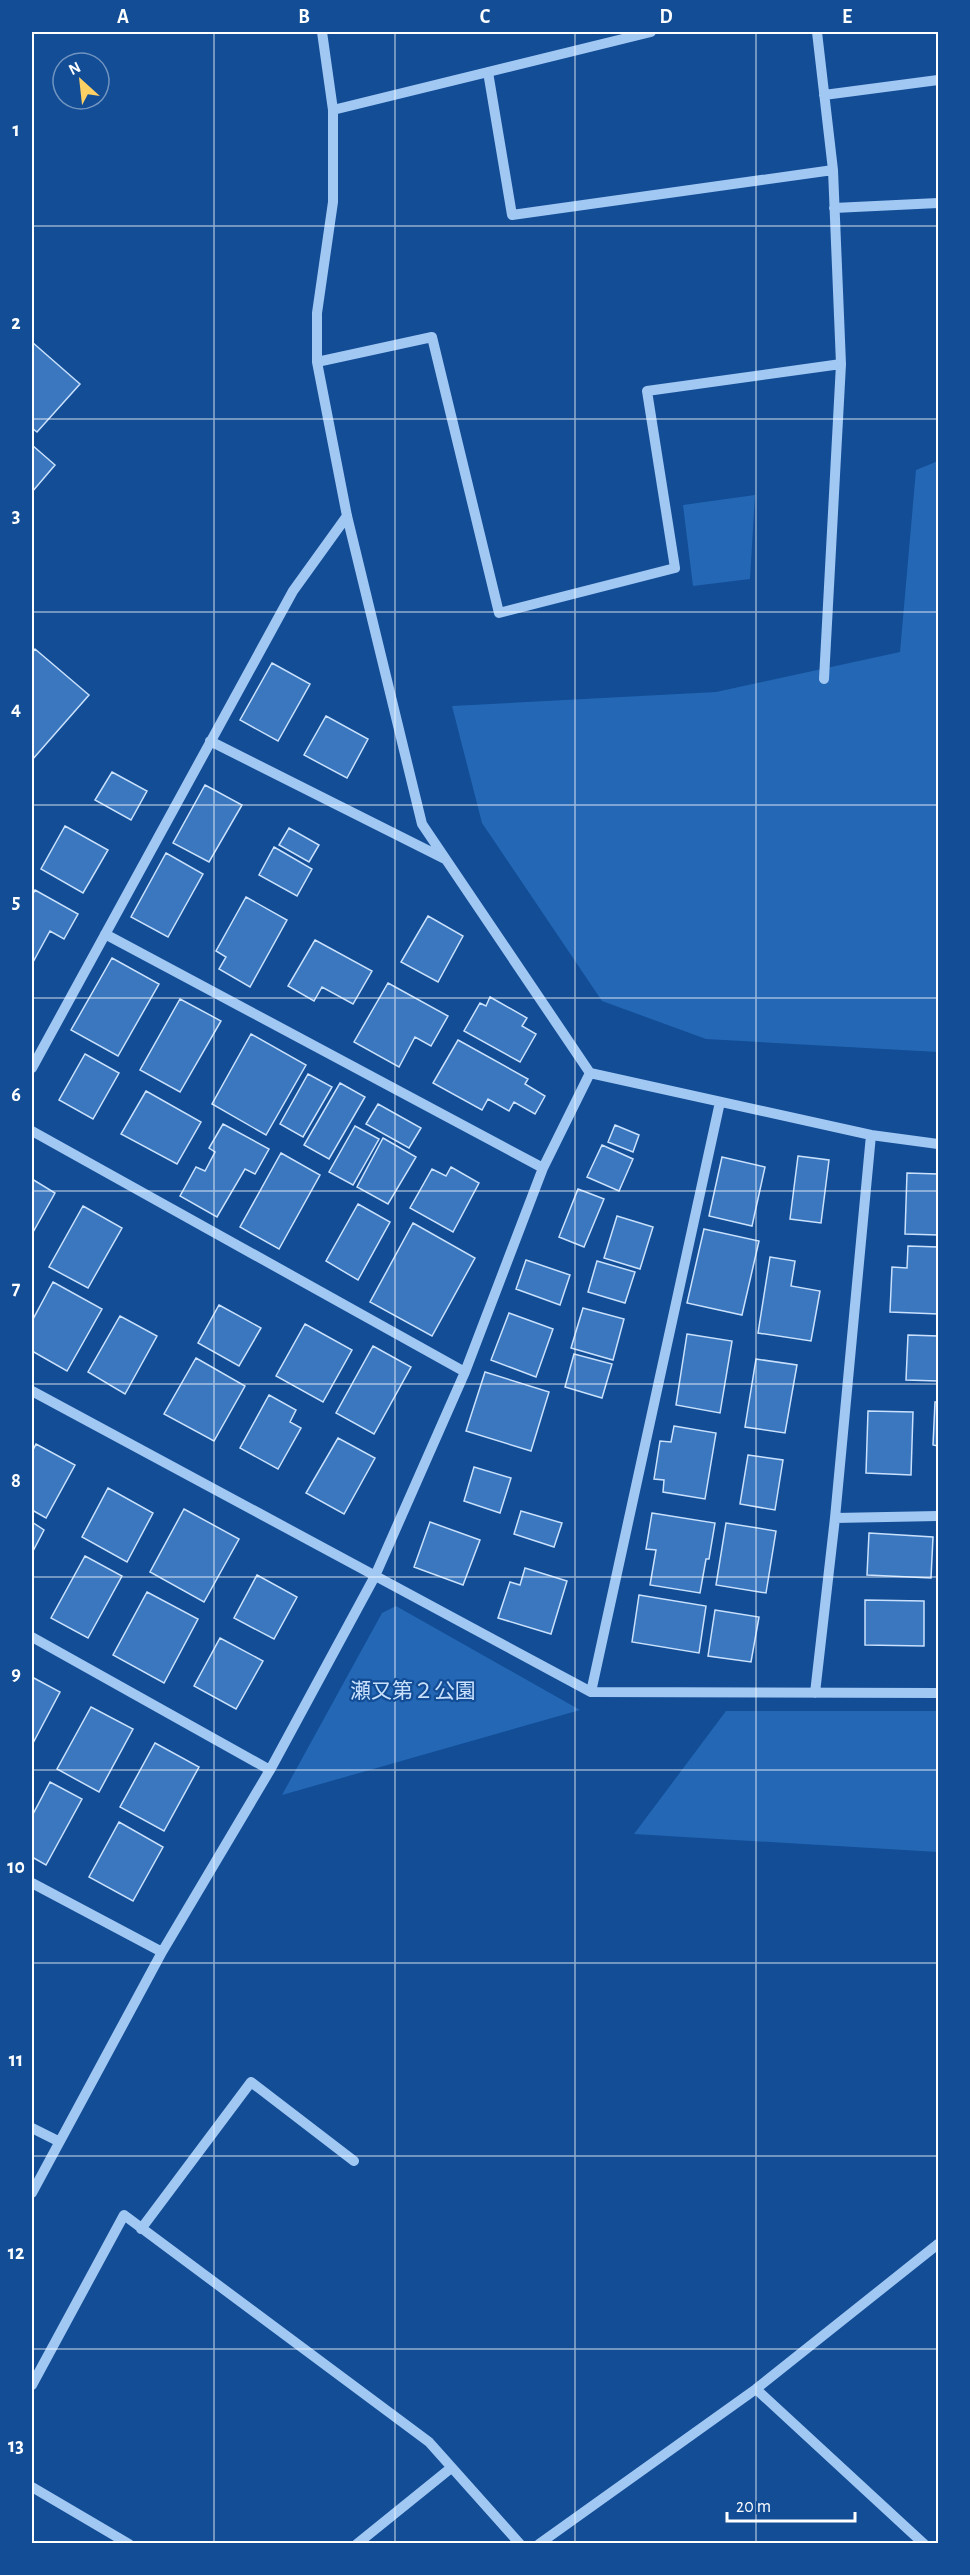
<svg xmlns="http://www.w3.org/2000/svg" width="970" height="2575" font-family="'Alegreya Sans','Noto Sans JP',sans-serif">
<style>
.green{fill:#2467b5}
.building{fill:#3a77be;stroke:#c9e1fd;stroke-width:1.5}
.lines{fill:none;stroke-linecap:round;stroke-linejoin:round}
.minor{stroke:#a1c7f3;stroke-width:10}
.grid{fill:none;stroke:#fff;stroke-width:1.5;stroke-opacity:0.55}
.labels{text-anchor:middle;stroke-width:4.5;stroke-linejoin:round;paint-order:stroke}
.park-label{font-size:21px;fill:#c9e1fd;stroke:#124d96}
.neatline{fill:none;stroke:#fff;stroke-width:2}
.grid-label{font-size:20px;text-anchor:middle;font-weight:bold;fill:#fff}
</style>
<rect width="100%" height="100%" fill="#124d96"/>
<path class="green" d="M938 461V1052L706 1039 602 1001 482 823 452 706 716 692 900 652 916 470Z
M755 495 750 579 693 586 683 505Z
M396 1606 580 1710 282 1795 382 1613Z
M726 1711H938V1852L634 1834Z"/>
<path class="building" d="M32 342 80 384 37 432 32 428Z
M32 445 55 465 32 492Z
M35 649 89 695 32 760V653Z
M272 663 310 684 278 741 240 720Z
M326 716 368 739 347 778 304 755Z
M112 772 147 791 131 820 95 800Z
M205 785 242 805 209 862 173 843Z
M65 826 108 850 83 893 41 869Z
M289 828 319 845 309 862 279 845Z
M274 847 312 869 297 896 259 875Z
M166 853 203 874 168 937 131 917Z
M35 890 78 914 64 939 50 931 32 964V896Z
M246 897 287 920 250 987 219 969 226 957 216 951Z
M428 916 463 936 438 982 401 962Z
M315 940 372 971 353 1004 322 987 314 1001 288 986Z
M112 958 159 984 118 1056 71 1030Z
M388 983 448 1016 431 1046 415 1037 399 1067 354 1042Z
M490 997 527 1018 522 1026 536 1034 520 1062 464 1031 480 1003 486 1006Z
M180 999 221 1021 180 1092 140 1070Z
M251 1034 306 1065 266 1135 212 1104Z
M458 1040 528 1079 525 1084 545 1096 535 1114 514 1102 509 1111 488 1099 482 1110 433 1083Z
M85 1054 119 1073 93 1119 59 1100Z
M308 1074 332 1087 303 1137 280 1124Z
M340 1083 365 1097 329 1159 304 1145Z
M146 1091 201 1122 177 1164 121 1134Z
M378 1104 421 1128 409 1148 366 1124Z
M223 1124 269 1149 255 1174 245 1169 217 1217 180 1196 196 1167 205 1171 215 1152 209 1148Z
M615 1125 639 1135 633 1152 608 1142Z
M355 1126 379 1139 353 1185 329 1172Z
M383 1138 416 1157 388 1204 357 1187Z
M602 1145 633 1159 619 1191 587 1177Z
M281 1153 320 1175 279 1249 240 1227Z
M798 1156 829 1160 821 1223 790 1219Z
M722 1157 765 1167 752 1226 709 1216Z
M451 1167 479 1183 453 1232 410 1208 432 1169 446 1176Z
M907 1173 938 1174V1235L905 1234Z
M32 1179 55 1193 32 1234Z
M578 1189 604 1199 584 1247 559 1237Z
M358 1204 390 1222 358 1280 326 1261Z
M83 1206 122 1228 88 1288 49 1267Z
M617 1216 653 1227 640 1269 604 1258Z
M413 1223 475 1258 432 1336 370 1302Z
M704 1229 759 1241 742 1315 687 1303Z
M908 1246 938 1247V1314L890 1312 892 1267 907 1268Z
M770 1257 795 1261 791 1286 820 1291 811 1341 758 1333Z
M526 1260 570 1275 560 1305 516 1289Z
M597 1261 635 1272 625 1303 588 1292Z
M53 1282 102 1309 67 1371 32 1351V1321Z
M219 1305 261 1328 239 1366 198 1343Z
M583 1308 624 1319 613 1360 571 1348Z
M509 1313 553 1329 536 1377 491 1360Z
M120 1316 157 1336 125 1394 88 1372Z
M305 1324 352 1350 323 1402 276 1376Z
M687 1334 732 1341 720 1413 676 1405Z
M908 1335 938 1336V1381L906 1380Z
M373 1346 411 1367 374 1434 336 1413Z
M574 1354 612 1364 602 1398 565 1387Z
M196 1358 245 1386 214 1441 164 1414Z
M756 1359 797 1365 785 1433 745 1427Z
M485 1372 549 1392 531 1451 466 1431Z
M269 1395 296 1410 290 1422 301 1428 278 1469 240 1448Z
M935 1402H938V1446L933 1445Z
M868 1411 913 1412 911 1475 866 1473Z
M674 1426 716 1433 705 1499 663 1492 664 1480 654 1479 660 1441 671 1442Z
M338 1438 375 1458 344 1514 306 1493Z
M36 1444 75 1465 46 1518 32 1510V1452Z
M748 1455 783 1460 775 1510 740 1504Z
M474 1467 511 1478 500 1513 464 1501Z
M108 1488 153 1513 127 1562 82 1537Z
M184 1509 239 1539 204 1602 150 1572Z
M521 1511 562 1523 554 1547 514 1534Z
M652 1513 715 1523 709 1559H706L700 1593 650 1585 656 1550 646 1549Z
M32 1522 44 1530 32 1553Z
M430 1522 480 1540 463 1585 414 1567Z
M726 1523 776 1531 766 1593 716 1585Z
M869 1533 933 1537 931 1578 867 1575Z
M85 1556 122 1576 88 1638 51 1618Z
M525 1568 567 1581 551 1634 498 1618 510 1582 520 1585Z
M257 1575 297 1597 274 1639 234 1618Z
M147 1592 198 1619 164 1683 113 1655Z
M639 1595 706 1606 699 1653 632 1642Z
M865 1600 924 1601V1646L865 1645Z
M715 1610 759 1617 751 1662 708 1656Z
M220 1638 263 1661 236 1709 194 1686Z
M32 1677 60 1692 32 1745Z
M91 1707 133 1729 99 1792 57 1769Z
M155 1743 199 1767 164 1831 120 1807Z
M50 1782 82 1799 46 1865 32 1857V1816Z
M119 1822 163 1847 133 1901 89 1877Z"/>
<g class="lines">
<path class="minor" d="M322 32 333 110V202L317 313V362L347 516 422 824 590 1073 871 1135 938 1144
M817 32 833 170 841 364 824 679
M488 72 512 215 833 170
M824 95 938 80
M333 110 651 32
M834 208 938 203
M317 362 432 337 499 613 675 568 647 391 841 364
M210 741 445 859
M105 934 543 1168
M32 1068 293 591 347 516
M32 1131 465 1372
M32 1391 591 1692 938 1693
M835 1518 938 1516
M32 1637 270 1770
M591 1692 720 1102
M815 1693 835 1518 871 1135
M32 1883 162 1952
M32 2128 58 2141
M32 2193 162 1952 270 1770 375 1576 465 1372 543 1168 590 1073
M141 2229 251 2082 354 2161
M32 2385 124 2215 429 2442 520 2544
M756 2389 924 2544
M32 2487 129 2544
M357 2544 451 2468
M539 2544 756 2389 938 2244"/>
</g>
<path class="grid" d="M214 32V2544M395 32V2544M575 32V2544M756 32V2544M32 226H938M32 419H938M32 612H938M32 805H938M32 998H938M32 1191H938M32 1384H938M32 1577H938M32 1770H938M32 1963H938M32 2156H938M32 2349H938"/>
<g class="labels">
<g class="park-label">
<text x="413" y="1698">瀬又第２公園</text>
</g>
</g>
<rect width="970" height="2575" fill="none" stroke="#124d96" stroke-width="66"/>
<g transform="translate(81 81) rotate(333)"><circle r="28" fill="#124d96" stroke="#7194c0" stroke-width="1.5"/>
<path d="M0-4.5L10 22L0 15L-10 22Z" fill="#ffd063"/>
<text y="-9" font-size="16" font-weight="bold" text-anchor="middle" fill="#ffffff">N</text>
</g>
<path d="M727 2512v9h128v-9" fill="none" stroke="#ffffff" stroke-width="3"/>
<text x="736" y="2512" font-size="18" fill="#ffffff" stroke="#124d96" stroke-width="4.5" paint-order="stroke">20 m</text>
<rect x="33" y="33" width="904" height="2509" class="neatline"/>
<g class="grid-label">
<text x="123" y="23">A</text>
<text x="304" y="23">B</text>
<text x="485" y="23">C</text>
<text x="666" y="23">D</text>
<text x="847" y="23">E</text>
<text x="16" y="136">1</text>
<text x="16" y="329">2</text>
<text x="16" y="522">3</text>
<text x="16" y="715">4</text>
<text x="16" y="908">5</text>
<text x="16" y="1101">6</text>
<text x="16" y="1294">7</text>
<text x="16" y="1487">8</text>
<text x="16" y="1680">9</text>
<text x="16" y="1873">10</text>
<text x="16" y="2066">11</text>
<text x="16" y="2259">12</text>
<text x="16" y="2452">13</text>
</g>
</svg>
